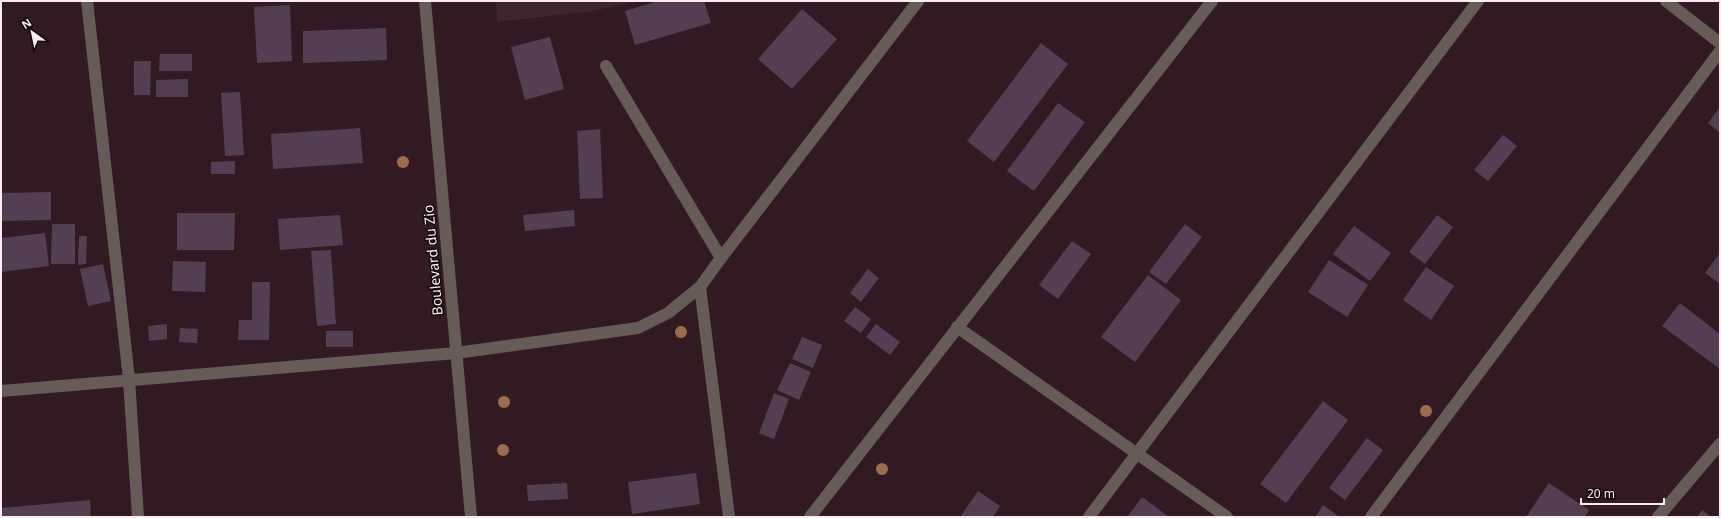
<svg xmlns="http://www.w3.org/2000/svg" width="1721" height="518" font-family="'Noto Sans',sans-serif">
<style>
.built{fill:#41252e}
.building{fill:#524052}
.lines{fill:none;stroke-linecap:round;stroke-linejoin:round}
.street{stroke:#675b58;stroke-width:12}
.tree{fill:#9c6c4d}
.labels{text-anchor:middle;stroke-width:3;stroke-linejoin:round;paint-order:stroke}
.street-label{font-size:14px;fill:#fdedf1;stroke:#12080b}
</style>
<rect width="100%" height="100%" fill="#311a21"/>
<path class="built" d="M496 1H640L587 12 497 22Z"/>
<path class="building" d="M658 1H704L711 23 635 45 625 11Z
M290 5 292 61 257 63 254 7Z
M802 9 837 39 792 89 758 59Z
M386 28 387 60 303 63V31Z
M550 37 564 89 525 100 511 47Z
M1041 43 1068 64 994 162 967 141Z
M160 54H192V71H159Z
M134 61H151L150 95H134Z
M188 79V97H156V80Z
M240 92 244 155 225 156 221 93Z
M1058 103 1085 122 1034 191 1007 171Z
M1720 107V133L1708 123Z
M360 128 363 163 273 169 271 134Z
M600 129 603 198 580 199 577 131Z
M1503 135 1517 146 1488 181 1474 170Z
M235 161V174H211V162Z
M51 192V220L1 221V193Z
M574 210 575 226 525 231 523 215Z
M177 213H235L234 250H177Z
M340 215 343 245 280 250 278 219Z
M1437 215 1453 227 1425 264 1409 252Z
M52 224H75V264H51Z
M1185 224 1202 237 1166 284 1149 272Z
M1354 226 1391 253 1370 281 1333 254Z
M45 233 49 266 1 272V238Z
M79 236H87L86 264 78 265Z
M1072 241 1091 254 1058 299 1039 285Z
M331 250 336 324 317 326 311 251Z
M1720 253V284L1705 273Z
M1329 260 1368 285 1347 317 1308 292Z
M173 261 206 262 205 292 172 291Z
M103 264 111 301 88 306 80 269Z
M1426 267 1454 286 1431 320 1403 300Z
M868 269 879 278 861 302 850 293Z
M1148 275 1181 300 1135 362 1101 337Z
M252 282H270L269 340H238L239 320H252Z
M1680 303 1720 334V369L1662 326Z
M855 307 871 319 861 333 844 321Z
M167 324V339L149 341 148 326Z
M876 324 900 342 890 355 866 337Z
M180 328 198 329 197 343 179 342Z
M326 331H353V347H326Z
M802 337 822 345 813 368 792 359Z
M790 363 811 372 799 400 777 390Z
M774 393 789 399 774 439 759 433Z
M1323 401 1348 420 1286 503 1260 484Z
M1367 438 1383 450 1345 500 1329 488Z
M696 473 700 504 632 514 628 482Z
M567 483 568 499 528 501 527 485Z
M1549 483 1589 510 1585 517H1526Z
M978 491 1000 506 993 517H960Z
M1142 497 1169 517H1127Z
M90 500 91 517H1V508Z
M1323 505 1337 515 1336 517H1315Z
M1702 510 1711 517H1697Z"/>
<g class="lines">
<path class="street" d="M87 1 129 379 138 517
M425 1 471 517
M1666 1 1720 43
M606 66 721 258
M700 287 729 517
M957 327 1227 517
M1 391 456 353 638 328 668 313 700 287 721 258 918 1
M810 517 1212 1
M1089 517 1478 1
M1371 517 1720 51
M1658 517 1720 444"/>
</g>
<g class="tree">
<circle cx="403" cy="162" r="6"/>
<circle cx="681" cy="332" r="6"/>
<circle cx="504" cy="402" r="6"/>
<circle cx="1426" cy="411" r="6"/>
<circle cx="503" cy="450" r="6"/>
<circle cx="882" cy="469" r="6"/>
</g>
<g class="labels">
<g class="street-label">
<text transform="translate(433 260) rotate(-95)" y="5">Boulevard du Zio</text>
</g>
</g>
<rect width="1721" height="518" fill="none" stroke="#fdedf1" stroke-width="4"/>
<g transform="translate(32 32) rotate(327)" stroke="#12080b" stroke-width="3" paint-order="stroke">
<path d="M0-3L7 15L0 10L-7 15Z" fill="#fdedf1"/>
<text y="-6" font-size="11" font-weight="bold" text-anchor="middle" fill="#fdedf1">N</text>
</g>
<path d="M1581 498v6h83v-6" fill="none" stroke="#fdedf1" stroke-width="2"/>
<text x="1587" y="498" font-size="12" fill="#fdedf1" stroke="#12080b" stroke-width="3" paint-order="stroke">20 m</text>
</svg>
